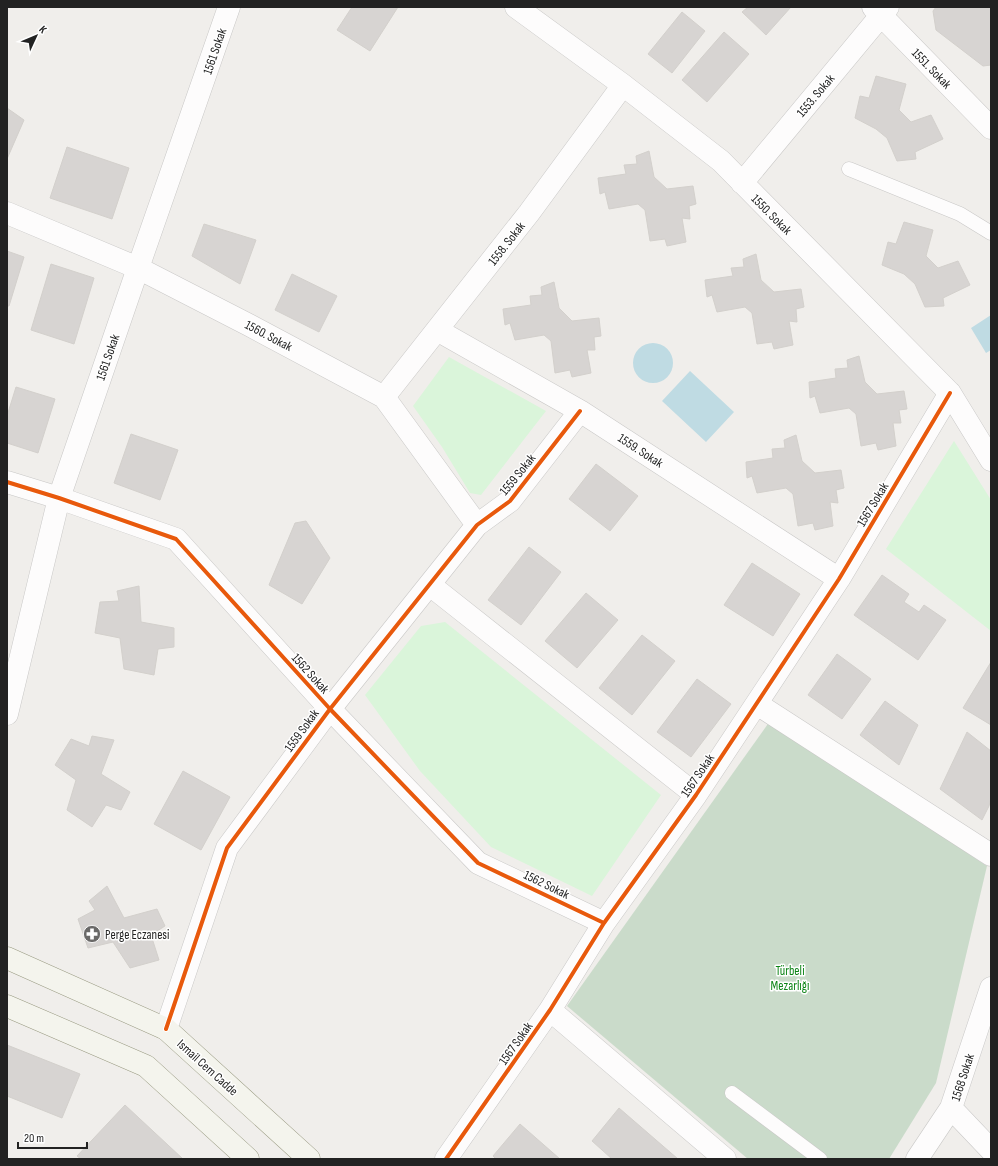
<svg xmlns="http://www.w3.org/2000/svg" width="998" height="1166" font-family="'Sofia Sans Condensed',sans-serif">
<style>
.cemetery{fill:#cadbca}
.park{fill:#daf5da}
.water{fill:#bfdbe3}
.building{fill:#d7d4d2;stroke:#d3d0cc}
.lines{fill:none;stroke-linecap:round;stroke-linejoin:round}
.service-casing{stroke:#c9c8c7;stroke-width:15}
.minor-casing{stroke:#c9c8c7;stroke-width:23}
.secondary-casing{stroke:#999a82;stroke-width:23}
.service{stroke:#fdfcfc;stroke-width:14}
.minor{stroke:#fdfcfc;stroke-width:22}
.secondary{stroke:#f4f4ed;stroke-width:22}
.cycleway-casing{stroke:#fff;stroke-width:6}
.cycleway{stroke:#e8590c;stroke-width:4}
.labels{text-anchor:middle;stroke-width:3;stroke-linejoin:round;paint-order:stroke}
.street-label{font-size:13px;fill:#222;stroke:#fff}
.poi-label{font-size:13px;fill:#222;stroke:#fff;text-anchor:start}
.park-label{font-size:13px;fill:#0c8416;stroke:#fff}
</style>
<rect width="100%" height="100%" fill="#f0eeeb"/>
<path class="cemetery" d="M770 721 987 866 936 1083 889 1159H748L567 1006Z"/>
<path class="park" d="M449 357 546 411 481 495 470 493 442 447 413 406Z
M954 441 991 500V631L886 549Z
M445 622 661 795 592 896 491 847 420 771 365 695 421 626Z"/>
<path class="water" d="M991 315V350L986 353 971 328Z
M633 363a20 20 0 1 1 40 0a20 20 0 1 1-40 0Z
M690 371 734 412 706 442 662 401Z"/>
<path class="building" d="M352 7H398L370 51 337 30Z
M748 7H791L766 35 742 12Z
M936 7H991V65L983 66 936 30 933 11Z
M682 12 705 31 672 73 648 54Z
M724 32 749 54 707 102 682 80Z
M876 76 906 84 899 110 911 122 931 115 943 139 915 152 916 159 897 161 887 138 876 129 855 118 860 96 869 98Z
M7 108 24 120 7 159Z
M67 147 129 168 112 219 50 198Z
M649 151 654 177 667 189 693 186 696 204 689 206 690 219 682 218 686 242 667 246 665 239 650 241 645 210 638 204 609 209 605 192 600 194 598 178 626 174 624 165 637 164 636 156Z
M904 222 933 230 926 256 938 268 958 261 970 285 943 298 944 306 925 307 915 284 904 274 882 265 888 242 896 244Z
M204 224 256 240 240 284 192 256Z
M7 251 24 257 9 306H7Z
M756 254 761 280 774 292 801 289 804 307 796 309 797 322 789 321 793 345 774 349 772 342 757 344 752 313 745 307 717 312 712 295 707 297 705 280 733 276 731 268 744 267 743 259Z
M51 264 94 278 74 344 31 330Z
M292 274 337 296 319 332 275 310Z
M554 282 559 308 572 321 599 318 601 336 594 337 595 350H587L591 373 572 377 570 370 555 373 551 341 544 335 515 340 510 323 505 325 503 309 531 305 530 296 542 295 541 287Z
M859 356 865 382 877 394 904 391 907 409 899 410 901 423H893L896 446 878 450 876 443 861 446 856 414 849 408 820 413 815 396 810 398 809 382 836 378 835 369 848 368 847 360Z
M16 387 55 399 38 453 7 443V416Z
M131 434 178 450 160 500 114 483Z
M796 435 802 461 815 473 841 470 844 488 836 490 838 503 830 502 833 526 815 530 813 523 798 526 793 494 786 488 757 493 752 476 747 478 746 462 773 458 772 449 785 448 784 440Z
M596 464 638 496 610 531 569 499Z
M306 521 330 558 302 604 269 585 295 523Z
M529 547 561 572 521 625 488 600Z
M752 563 800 594 773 636 724 605Z
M882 575 909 594 904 602 919 612 924 605 946 620 918 660 854 615Z
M139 586 141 622 174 628V647L158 649 154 675 124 669 120 638 95 633 100 602 119 601 117 591Z
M586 593 618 620 577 668 545 641Z
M642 635 675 661 632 715 599 688Z
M837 654 871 679 842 719 808 695Z
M991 662V725L963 708Z
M697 679 731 704 691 757 657 732Z
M885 701 918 725 899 765 860 735Z
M967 732 991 751V798L989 806 982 820 940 789Z
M92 736 114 740 101 774 130 792 121 810 106 805 92 827 67 810 76 780 55 765 71 739 89 746Z
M183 771 230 797 201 850 154 824Z
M107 886 124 918 157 909 165 926 151 935 159 960 130 968 113 942 88 948 78 919 95 910 89 901Z
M7 1045 80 1074 62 1118 7 1096Z
M125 1105 183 1159H81L77 1156Z
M619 1108 678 1159H612L592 1141Z
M520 1124 560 1159H496L493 1156Z"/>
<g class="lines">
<defs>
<path id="service" d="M849 169 960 214 991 233
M732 1093 820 1159"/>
<path id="minor" d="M516 7 623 85 721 161 950 393 991 460
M873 7 991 128
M742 183 888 7
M7 213 138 268 249 325 384 397 477 525
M437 330 580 411 839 579
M384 397 529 213 623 85
M7 482 59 498 176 539 330 709 478 863 604 923
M430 585 696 795
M757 704 991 855
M7 714 59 498 138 268 229 7
M550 1010 725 1159
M166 1029 227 848 330 709 477 525 510 501 580 411
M951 1108 991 1150
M446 1159 550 1010 604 923 696 795 839 579 950 393
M917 1159 951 1108 991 988"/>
<path id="secondary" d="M7 958 166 1029 309 1159
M7 1006 146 1066 248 1159"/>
</defs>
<use href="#service" class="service-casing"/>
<use href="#minor" class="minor-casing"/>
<use href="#secondary" class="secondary-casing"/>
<use href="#service" class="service"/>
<use href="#minor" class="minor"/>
<use href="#secondary" class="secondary"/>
<defs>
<path id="cycleway" d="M7 482 59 498 176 539 330 709 478 863 604 923
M166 1029 227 848 330 709 477 525 510 501 580 411
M446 1159 550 1010 604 923 696 795 839 579 950 393"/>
</defs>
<use href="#cycleway" class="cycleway-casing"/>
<use href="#cycleway" class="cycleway"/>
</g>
<defs>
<symbol id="pharmacy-disc" viewBox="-11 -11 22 22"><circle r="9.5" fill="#6a6968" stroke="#fff"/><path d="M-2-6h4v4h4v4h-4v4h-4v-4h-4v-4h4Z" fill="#fff"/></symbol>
</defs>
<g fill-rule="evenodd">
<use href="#pharmacy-disc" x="82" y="924" width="20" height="20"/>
</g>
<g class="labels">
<g class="street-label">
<text transform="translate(214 51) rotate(-71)" y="5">1561 Sokak</text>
<text transform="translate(932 68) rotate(46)" y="5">1551. Sokak</text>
<text transform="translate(815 95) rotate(-50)" y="5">1553. Sokak</text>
<text transform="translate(772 214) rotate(45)" y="5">1550. Sokak</text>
<text transform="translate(506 243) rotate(-52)" y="5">1558. Sokak</text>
<text transform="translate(269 335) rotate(28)" y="5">1560. Sokak</text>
<text transform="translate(107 357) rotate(-71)" y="5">1561 Sokak</text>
<text transform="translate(641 450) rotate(33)" y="5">1559. Sokak</text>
<text transform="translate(517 474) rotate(-51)" y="5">1559 Sokak</text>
<text transform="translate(872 504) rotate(-59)" y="5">1567 Sokak</text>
<text transform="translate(311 673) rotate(48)" y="5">1562 Sokak</text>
<text transform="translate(301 730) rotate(-54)" y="5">1559 Sokak</text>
<text transform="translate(697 775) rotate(-56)" y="5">1567 Sokak</text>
<text transform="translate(547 884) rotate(26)" y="5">1562 Sokak</text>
<text transform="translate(515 1043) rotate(-55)" y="5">1567 Sokak</text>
<text transform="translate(208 1067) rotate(42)" y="5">Ismail Cem Cadde</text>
<text transform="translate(962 1077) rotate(-72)" y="5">1568 Sokak</text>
</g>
<g class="poi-label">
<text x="105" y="939">Perge Eczanesi</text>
</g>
<g class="park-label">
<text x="790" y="975">Türbeli<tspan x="790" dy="15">Mezarlığı</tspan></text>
</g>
</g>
<rect width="998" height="1166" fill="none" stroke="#222222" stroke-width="16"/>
<g transform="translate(36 36) rotate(46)" stroke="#ffffff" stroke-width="3" paint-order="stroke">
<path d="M0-3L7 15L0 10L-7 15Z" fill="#222222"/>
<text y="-6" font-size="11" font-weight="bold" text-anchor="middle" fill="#222222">K</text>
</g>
<path d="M18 1142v6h69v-6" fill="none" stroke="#222222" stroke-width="2"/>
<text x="24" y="1142" font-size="12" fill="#222222" stroke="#ffffff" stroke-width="3" paint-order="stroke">20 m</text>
</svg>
